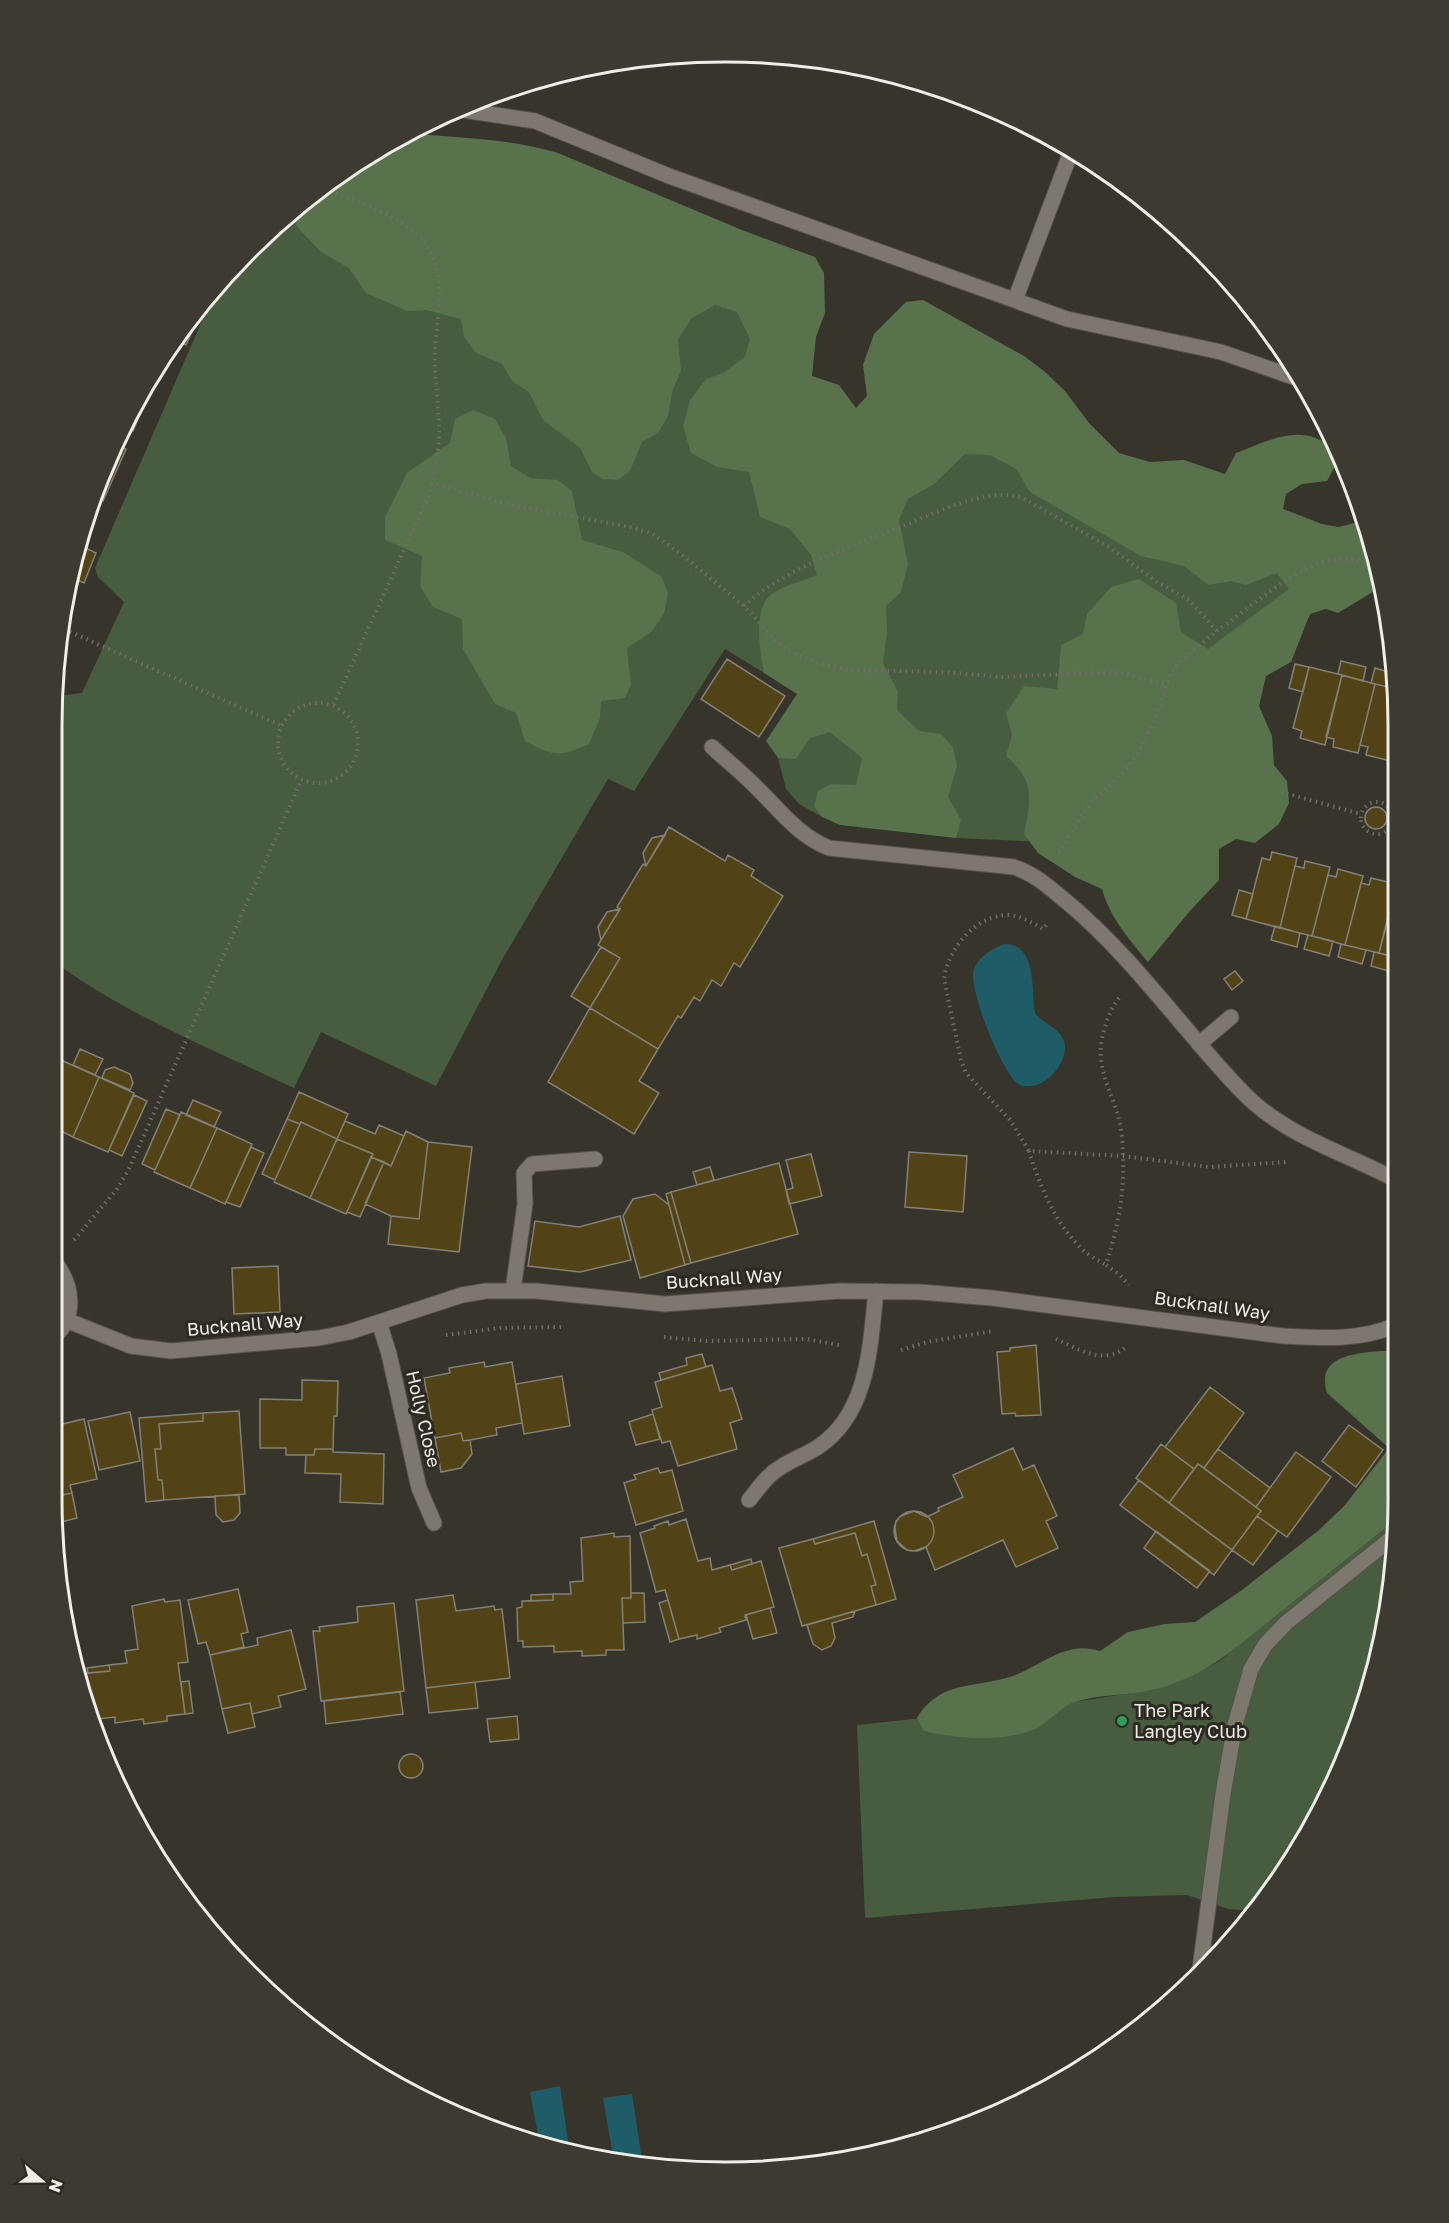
<svg xmlns="http://www.w3.org/2000/svg" width="1449" height="2223" font-family="'Golos Text',sans-serif">
<style>
.green{fill:#485c40}
.forest{fill:#58724c}
.water{fill:#1e5d68}
.building{fill:#514316;stroke:#838076;stroke-width:1.5}
.lines{fill:none;stroke-linecap:round;stroke-linejoin:round}
.lane-casing{stroke:#55524b;stroke-width:17}
.street-casing{stroke:#55524b;stroke-width:17}
.path{stroke:#706e67;stroke-width:4;stroke-dasharray:1.5 4.5;stroke-linecap:butt}
.lane{stroke:#7c786e;stroke-width:15}
.street{stroke:#7c786e;stroke-width:15}
.leisure-dot{fill:#2e9e5b;stroke:#2c2a21;stroke-width:2}
.labels{text-anchor:middle;stroke-width:6;stroke-linejoin:round;paint-order:stroke}
.street-label{font-size:18px;fill:#f0eee9;stroke:#2c2a21}
.poi-label{font-size:18px;fill:#f0eee9;stroke:#2c2a21;text-anchor:start}
.rim{fill:none;stroke:#f0eee9;stroke-width:3}
</style>
<rect width="100%" height="100%" fill="#36342b"/>
<path class="green" d="M314 190 740 291 759 335 757 424 950 435 1307 557 1309 600 1045 842 956 838 822 817 799 804 786 789 778 758 815 687 764 673 725 649 634 791 608 779 502 960 436 1086 321 1032 294 1088C214 1050 129 1016 57 964V696L82 693 124 602 98 577 95 568 220 279Z
M1393 1522 1392 1586 1347 1757 1285 1872 1255 1911 1228 1909 1187 1895 1115 1897 865 1918 857 1725 1073 1702 1152 1690 1176 1683 1218 1662Z"/>
<path class="forest" d="M407 133C458 138 508 138 558 153L742 230 815 257 824 273 825 313 816 337 812 376 839 385 856 408 867 396 863 365 874 334 906 302 923 300 1024 356 1044 371 1065 391 1089 423 1119 453 1150 462 1184 460 1225 474 1236 453C1271 440 1302 421 1335 450V466L1327 481 1302 484 1286 494 1283 509 1322 524 1338 527 1364 521 1375 550 1381 587 1338 613 1326 609 1310 614 1291 662 1266 676 1259 706 1272 736 1274 765 1287 781 1289 803 1279 824 1255 843 1236 839 1219 849V880L1189 912 1148 962C1129 939 1110 918 1102 889L1075 877 1038 853 1024 834C1031 798 1036 783 1006 756L1012 735 1006 713 1024 686 1057 689 1061 645 1083 634 1087 614 1111 587 1139 579 1176 603 1181 632 1208 649 1289 589 1277 573 1246 585 1231 581 1208 585 1184 566 1141 556 1030 492 1016 469 990 455 965 454 934 484 908 499 899 520 908 564 901 592 886 606 887 632 883 663 898 692 897 710 919 731 941 734 953 747 957 766 948 797 961 820 956 838 840 825 822 817 814 806 818 791 831 784 856 785 862 758 830 732 810 738 796 759 778 758 766 741 797 694 764 673C760 652 752 607 773 593 785 585 803 581 817 575L811 555 790 529 760 517 749 472 717 467 691 453 683 426 690 400 706 379 723 373 745 357 750 339 737 312 715 305 692 318 678 339 681 371 673 389 668 416 658 433 642 442 630 471 618 480 603 479 592 472 580 448 543 420 529 392 512 381 502 364 476 353 464 337 461 319 426 310 407 311 366 293 349 268 321 252 298 228 290 213 314 190Z
M473 410 495 419 506 438 511 466 530 478 558 480 572 491 582 540 623 552 662 577 668 593 664 614 652 631 627 648 631 685 625 698 601 701 600 718 589 744C559 757 555 757 525 741L516 713 495 704 463 649 462 619 433 607 420 586 422 556 385 540V517L407 473 450 443 455 419Z
M1393 1350V1522L1237 1647C1211 1667 1184 1683 1152 1690 1127 1696 1099 1694 1075 1702 1061 1706 1050 1721 1037 1728 1007 1743 956 1739 924 1731L917 1718C924 1706 931 1700 943 1693 961 1684 986 1684 1006 1678 1038 1670 1063 1639 1100 1651L1128 1632 1165 1624 1195 1622 1242 1590 1319 1530 1345 1505 1389 1448 1327 1393C1314 1351 1366 1353 1393 1350Z"/>
<path class="water" d="M1004 944C1038 943 1031 993 1035 1013 1043 1024 1059 1027 1064 1041 1071 1064 1038 1097 1017 1083 1002 1072 967 987 974 969 979 956 992 949 1004 944Z
M560 2086 569 2148 561 2150 540 2145 530 2092Z
M632 2094 642 2160 614 2161 603 2098Z"/>
<path class="building" d="M192 319 197 321 186 345 178 341Z
M147 387 151 389 133 431 123 426 115 444 113 443 120 427Z
M113 443 126 449 103 501 92 496Z
M85 515 93 519 81 546 96 553 84 583 71 577Z
M727 659 785 696 759 737 701 699Z
M1341 661 1366 667 1363 681 1338 674Z
M1295 664 1309 667 1303 692 1289 688Z
M1309 667 1342 675 1325 745 1300 738 1302 731 1293 728Z
M1375 668 1395 674 1396 689 1371 683Z
M1342 675 1375 684 1358 753 1333 747 1334 739 1326 737Z
M1375 684 1397 689 1396 739 1391 761 1366 755 1368 747 1360 745Z
M1365 818a11 11 0 1 1 22 0a11 11 0 1 1-22 0Z
M669 827 725 861 728 855 754 870 751 876 783 896 740 967 734 963 721 986 712 980 700 1001 694 997 681 1018 678 1016 658 1049 590 1008 620 958 598 945 620 909 617 907 643 864 646 866Z
M665 835 646 866 643 853 652 838Z
M1272 852 1297 858 1280 928 1246 919 1262 858 1270 860Z
M1305 861 1330 867 1312 936 1280 928 1295 866 1304 868Z
M1338 869 1363 876 1345 945 1312 936 1328 875 1336 877Z
M1371 878 1396 884 1379 953 1345 945 1361 883 1369 885Z
M1239 890 1253 894 1246 919 1232 915Z
M1395 892H1396L1395 957 1379 953Z
M620 909 601 940 598 927 607 912Z
M1275 926 1300 933 1297 947 1271 940Z
M1308 935 1333 941 1329 956 1304 949Z
M1341 944 1366 950 1362 964 1338 957Z
M601 947 620 958 590 1008 571 996Z
M1374 952 1395 957V973L1371 966Z
M1235 971 1243 981 1232 990 1224 979Z
M590 1008 658 1049 639 1081 659 1093 634 1134 548 1082Z
M80 1049 103 1059 95 1075 73 1065Z
M57 1061 62 1063 57 1076Z
M63 1061 99 1077 73 1137 57 1129V1076Z
M114 1067 130 1074 133 1083 130 1090 102 1078 105 1070Z
M99 1077 134 1093 108 1152 73 1137Z
M299 1092 348 1114 337 1139 301 1122 300 1124 287 1119Z
M134 1095 147 1101 122 1156 109 1150Z
M193 1100 221 1112 214 1127 186 1115Z
M166 1109 180 1115 155 1170 142 1164Z
M181 1112 217 1128 190 1188 154 1172Z
M287 1119 300 1124 275 1180 262 1174Z
M345 1121 375 1134 379 1125 404 1136 391 1166 371 1157 373 1154 337 1139Z
M301 1122 337 1139 310 1198 274 1182Z
M217 1128 252 1144 225 1204 190 1188Z
M406 1131 428 1142 419 1219 391 1216 365 1204 384 1162 391 1166Z
M337 1139 373 1154 346 1214 310 1198Z
M428 1142 472 1147 459 1252 388 1244 391 1216 419 1219Z
M251 1147 264 1153 240 1207 226 1202Z
M909 1152 967 1156 963 1212 905 1207Z
M811 1154 822 1196 789 1204 786 1190 793 1188 786 1160Z
M371 1157 384 1162 360 1217 347 1212Z
M779 1163 798 1234 691 1263 671 1192Z
M710 1167 714 1180 697 1185 693 1172Z
M671 1192 691 1263 685 1265 666 1194Z
M655 1194 669 1205 685 1265 640 1278 623 1216 633 1199Z
M620 1216 631 1260 580 1272 528 1266 535 1221 579 1227Z
M278 1266 280 1312 234 1314 232 1268Z
M1036 1345 1041 1415 1016 1416 1015 1413 1002 1414 997 1352 1010 1351V1348Z
M702 1354 706 1367 661 1380 659 1373 687 1365 686 1358Z
M484 1362 485 1367 512 1362 522 1423 496 1428 497 1435 470 1440 463 1441 461 1433 435 1438 424 1378 450 1373 449 1368Z
M712 1365 720 1391 732 1388 742 1419 730 1423 737 1449 678 1466 670 1441 662 1443 653 1414 652 1410 662 1407 655 1382Z
M562 1376 570 1426 524 1434 516 1384Z
M302 1380 338 1381 337 1416H334L333 1449H315L314 1455H286V1448H260V1399L302 1400Z
M1210 1387 1244 1413 1204 1468 1198 1464 1194 1469 1165 1447Z
M239 1411 245 1494 164 1500 162 1480H158L155 1449H161L159 1424 203 1421V1413Z
M130 1412 140 1461 99 1470 88 1421Z
M203 1413V1421L159 1424 161 1449H155L158 1480H162L164 1500 146 1502 139 1418Z
M653 1414 660 1439 636 1445 629 1422Z
M84 1419 97 1479 70 1485 72 1493 57 1496V1422L58 1425Z
M1349 1425 1383 1450 1356 1487 1322 1461Z
M461 1433 463 1441 470 1440 472 1454 461 1468 441 1472 435 1438Z
M1161 1444 1194 1469 1169 1503 1136 1478Z
M1013 1448 1023 1470 1034 1465 1057 1516 1046 1521 1058 1548 1016 1567 1003 1540 935 1570 926 1547 914 1551 907 1550 897 1541 895 1528 896 1521 901 1516 914 1511 927 1517 939 1511 938 1508 963 1497 953 1475Z
M315 1449H333V1452L384 1454 383 1504 340 1502 341 1474 305 1473 306 1455H314Z
M1218 1449 1270 1488 1256 1507 1204 1468Z
M1296 1452 1331 1477 1287 1537 1257 1516 1261 1511 1256 1507Z
M1198 1464 1261 1511 1232 1550 1169 1503Z
M658 1468 660 1473 672 1470 683 1511 636 1525 624 1483 636 1479 634 1475Z
M1139 1480 1232 1550 1214 1575 1120 1505Z
M72 1493 77 1518 57 1523V1496Z
M239 1495 240 1513 234 1520 223 1522 216 1515 215 1496Z
M894 1531a20 20 0 1 1 40 0a20 20 0 1 1-40 0Z
M1257 1516 1278 1531 1253 1565 1232 1550Z
M686 1519 698 1561 710 1558 712 1570 730 1565 732 1570 761 1561 774 1607 745 1615 746 1620 719 1628 721 1632 697 1639V1635L679 1639 665 1590 656 1592 640 1533 655 1528 654 1526 668 1521 669 1525Z
M874 1521 896 1599 876 1605 871 1586 876 1585 867 1554 862 1556 855 1533 815 1544 813 1539Z
M1156 1531 1210 1571 1197 1588 1144 1548Z
M614 1533V1537L630 1536 631 1598H622L624 1650H606V1655L582 1656V1651L554 1652V1646L523 1647V1641H518L517 1608 522 1607V1601L553 1600V1594H571L570 1582 583 1581 581 1538Z
M855 1533 862 1556 867 1554 876 1585 871 1586 876 1605 802 1626 779 1548 813 1539 815 1544Z
M751 1559 752 1564 732 1570 730 1565Z
M238 1589 248 1632 241 1634 244 1647 210 1655 206 1642 198 1644 188 1600Z
M631 1593H644L645 1622 623 1623 622 1598H631Z
M553 1594V1600L531 1601V1595Z
M453 1595 456 1611 494 1606 495 1610 502 1609 510 1678 426 1688 416 1600Z
M164 1599 165 1602 180 1600 188 1662 178 1663 185 1714 167 1716V1721L144 1724 143 1719 115 1723V1717L89 1720 79 1681V1674L110 1671 109 1665 127 1663 125 1651 138 1649 132 1606Z
M668 1600 679 1639 670 1642 659 1603Z
M394 1603 404 1691 321 1701 313 1631H320L319 1627 358 1622 357 1607Z
M770 1608 777 1633 753 1639 746 1615Z
M855 1611 853 1617 832 1623 835 1638 831 1646 822 1650 813 1644 807 1625Z
M291 1630 306 1689 278 1696 281 1707 252 1714 250 1703 222 1709 210 1655 258 1645 257 1638Z
M109 1665 110 1671 88 1673 87 1668Z
M189 1681 193 1713 185 1714 181 1682Z
M475 1682 478 1708 429 1713 426 1688Z
M400 1692 403 1714 326 1724 324 1701Z
M250 1703 255 1727 228 1733 222 1709Z
M517 1716 519 1739 490 1742 487 1719Z
M399 1766a12 12 0 1 1 24 0a12 12 0 1 1-24 0Z"/>
<g class="lines">
<defs>
<path id="lane" d="M1199 1044 1231 1017
M513 1290 525 1204 524 1173 532 1164 595 1159
M1200 1969 1223 1794 1235 1725 1251 1669 1265 1645 1286 1623 1393 1537"/>
<path id="street" d="M456 109 535 121 669 176 1067 319 1221 352 1299 379
M1015 300 1072 149
M712 747C726 760 741 772 754 785 778 808 797 835 829 848L1014 867C1035 874 1050 888 1067 902 1115 942 1154 991 1195 1039 1214 1061 1232 1083 1254 1103 1295 1139 1347 1154 1394 1179
M57 1265C72 1286 76 1314 57 1334
M66 1320 131 1346 171 1351 319 1338 349 1332 462 1295 486 1291H536L665 1304 840 1291 920 1292 992 1298 1283 1336C1319 1338 1359 1341 1394 1326
M379 1322 389 1354 419 1488 434 1523
M749 1500C759 1488 767 1475 781 1467 793 1459 806 1455 818 1447 869 1413 870 1346 876 1291"/>
</defs>
<use href="#lane" class="lane-casing"/>
<use href="#street" class="street-casing"/>
<path class="path" d="M319 187C353 200 405 215 426 245 448 275 436 318 435 352 434 381 440 410 439 438 438 459 433 477 428 497L334 704
M431 483 515 506 630 527 651 533 680 553 744 606 775 640 787 650 818 663 849 670 942 672 1002 677 1108 672 1127 674 1166 685C1158 716 1145 748 1123 772 1114 782 1102 791 1093 801 1079 817 1070 838 1057 855
M744 606C783 569 848 548 898 528 928 516 958 501 989 496 1000 494 1010 495 1021 497L1109 547 1157 582 1189 600 1217 631 1175 666 1166 685
M59 627 282 726
M1217 631C1245 611 1303 561 1336 559 1350 558 1364 562 1378 565
M278 743a40 40 0 1 1 80 0a40 40 0 1 1-80 0Z
M1281 792 1361 814
M1361 818a16 16 0 1 1 32 0a16 16 0 1 1-32 0Z
M1046 925 1043 929C1032 923 1022 916 1009 915 975 915 948 949 944 979L961 1060 966 1073 1010 1120 1029 1151 1123 1156 1209 1167 1287 1162
M1119 998C1112 1007 1108 1016 1105 1027 1090 1072 1119 1096 1122 1138 1126 1187 1120 1219 1106 1265L1120 1275 1129 1285
M1029 1151C1039 1183 1053 1218 1076 1243 1084 1253 1096 1259 1106 1265
M74 1240 117 1189 128 1171 301 781
M446 1335 500 1328 561 1327
M664 1337 706 1341 806 1339 839 1345
M1056 1339C1078 1349 1105 1366 1126 1347
M901 1350 927 1342 993 1331"/>
<use href="#lane" class="lane"/>
<use href="#street" class="street"/>
</g>
<circle class="leisure-dot" cx="1122" cy="1721" r="6"/>
<g class="labels">
<g class="street-label">
<text transform="translate(724 1279) rotate(-4)" y="6">Bucknall Way</text>
<text transform="translate(1212 1306) rotate(8)" y="6">Bucknall Way</text>
<text transform="translate(245 1325) rotate(-5)" y="6">Bucknall Way</text>
<text transform="translate(423 1419) rotate(77)" y="6">Holly Close</text>
</g>
<g class="poi-label">
<text x="1134" y="1717">The Park<tspan x="1134" dy="21">Langley Club</tspan></text>
</g>
</g>
<path d="M0 0H1449V2223H0ZM725 62H725A663 663 0 0 1 1388 725V1499A663 663 0 0 1 725 2162H725A663 663 0 0 1 62 1499V725A663 663 0 0 1 725 62Z" fill="#3c3a31" fill-rule="evenodd"/>
<path class="rim" d="M725 62H725A663 663 0 0 1 1388 725V1499A663 663 0 0 1 725 2162H725A663 663 0 0 1 62 1499V725A663 663 0 0 1 725 62Z"/>
<g transform="translate(42 2181) rotate(110)" stroke="#2c2a21" stroke-width="4.5" paint-order="stroke">
<path d="M0-4.5L10 22L0 15L-10 22Z" fill="#f0eee9"/>
<text y="-9" font-size="16" font-weight="bold" text-anchor="middle" fill="#f0eee9">N</text>
</g>
</svg>
